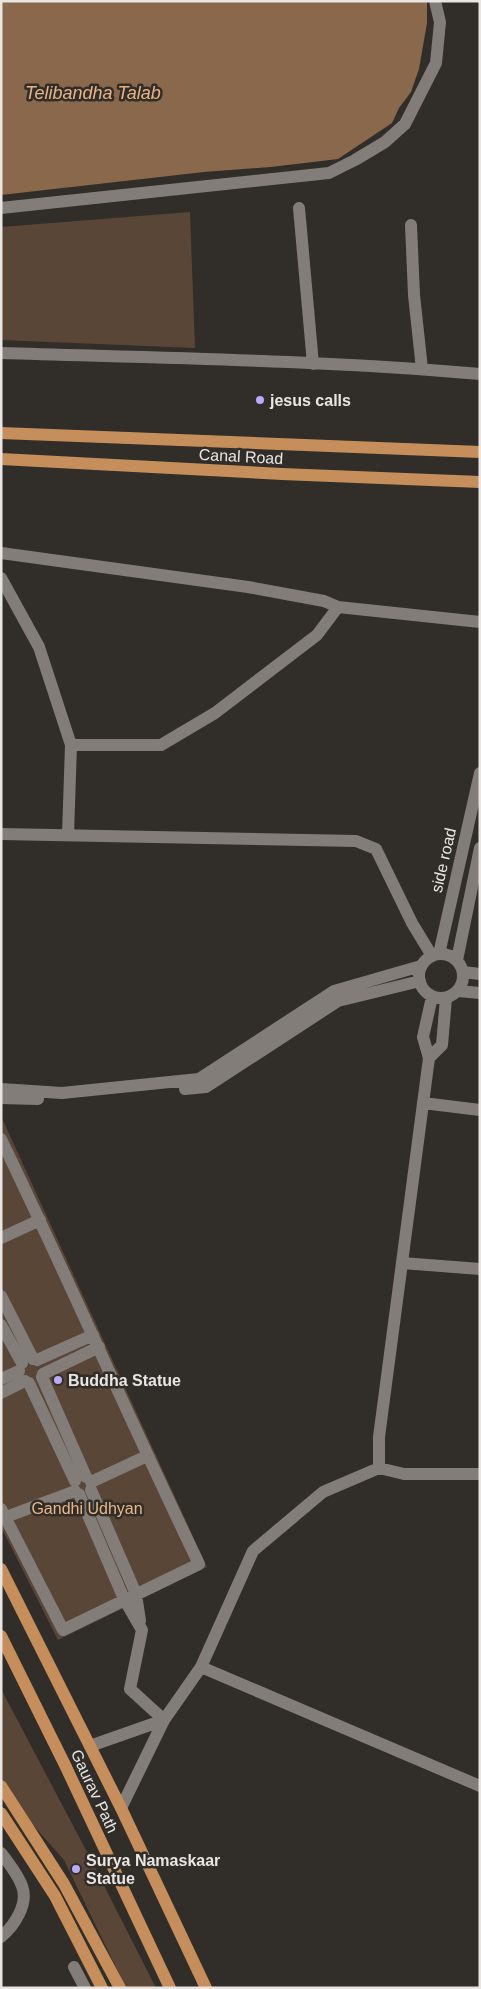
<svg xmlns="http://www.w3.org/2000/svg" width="481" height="1989" font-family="Arial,sans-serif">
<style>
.green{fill:#5a4636}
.water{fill:#89684c}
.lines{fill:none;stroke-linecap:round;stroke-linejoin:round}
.minor{stroke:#827d79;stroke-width:12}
.major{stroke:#c58e5a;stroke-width:12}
.poi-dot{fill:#bbaaf6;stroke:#312d29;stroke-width:2}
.labels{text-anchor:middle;stroke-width:5;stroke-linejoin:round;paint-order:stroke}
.poi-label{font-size:16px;font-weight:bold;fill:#e8e5e3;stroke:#312d29;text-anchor:start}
.street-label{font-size:16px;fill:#e8e5e3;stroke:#312d29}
.park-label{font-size:16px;fill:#edb687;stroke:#312d29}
.water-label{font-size:18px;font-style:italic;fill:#ebb385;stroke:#312d29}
</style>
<rect width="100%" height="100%" fill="#312d29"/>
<path class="green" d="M190 212 195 348 1 340V227Z
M1 1116 207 1567 58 1640 1 1527Z
M1 1689 87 1852 156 1988H126L64 1860 1 1789Z"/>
<path class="water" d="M1 1H427V23L419 69 411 92 399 108 392 123 338 159 271 167 204 172 1 195Z"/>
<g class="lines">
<path class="minor" d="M1 208 329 173 355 160 385 142 405 124 436 63 440 22 435 1
M299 208 313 364
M411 225 414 295 422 369
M1 353C161 358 321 360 480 374
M1 553 248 587 324 601 338 607 480 622
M1 578 39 647 71 745 68 835
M71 745H161L215 713 317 635 338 607
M1 834 356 841 376 849 412 923 432 956
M419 976a22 22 0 1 1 44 0a22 22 0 1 1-44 0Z
M439 954 480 773
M457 960 480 848
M463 972 480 974
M458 991 480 993
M429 1058 442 1045 446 998
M1 1089 62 1093 199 1079 334 991 421 966
M185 1089 206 1087 338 1001 420 981
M1 1098 38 1099
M423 1103 480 1110
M1 1139C69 1280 131 1423 199 1564L63 1630 1 1509
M1 1238 40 1220
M402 1263 480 1269
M1 1296 33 1359
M1 1325 22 1363
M37 1360 93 1335
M43 1374 99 1347
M42 1377 86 1477
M1 1379 19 1371
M29 1383 75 1481
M1 1393 25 1381
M379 1468 404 1474H480
M91 1482 147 1456
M91 1490 136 1594 140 1621
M79 1494 124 1599 142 1630 130 1689 164 1720
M6 1517 75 1491
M201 1667 480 1786
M90 1746 164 1720
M121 1808 164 1720 201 1667 253 1551 323 1492 379 1468V1437L429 1058 423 1037 432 997
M1 1853C8 1862 18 1875 22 1886 29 1904 14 1926 1 1937
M74 1967 85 1988"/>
<path class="major" d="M1 433 480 452
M1 459 282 474 480 482
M1 1569 121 1808 206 1988
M1 1636 65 1765 170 1988
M1 1786 64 1884 120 1988
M1 1813 55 1896 102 1988"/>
</g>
<g class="poi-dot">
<circle cx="260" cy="400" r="5"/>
<circle cx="58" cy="1380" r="5"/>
<circle cx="76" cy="1869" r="5"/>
</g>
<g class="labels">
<g class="poi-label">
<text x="270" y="406">jesus calls</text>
<text x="68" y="1386">Buddha Statue</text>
<text x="86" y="1866">Surya Namaskaar<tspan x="86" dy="18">Statue</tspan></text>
</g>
<g class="street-label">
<text transform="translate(241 456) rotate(3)" y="6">Canal Road</text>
<text transform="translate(443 860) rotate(-77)" y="6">side road</text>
<text transform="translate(95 1791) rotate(65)" y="6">Gaurav Path</text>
</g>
<g class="park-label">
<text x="87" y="1514">Gandhi Udhyan</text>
</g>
<g class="water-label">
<text x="93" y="99">Telibandha Talab</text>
</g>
</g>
<rect width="481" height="1989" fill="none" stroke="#e8e5e3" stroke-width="5"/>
</svg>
